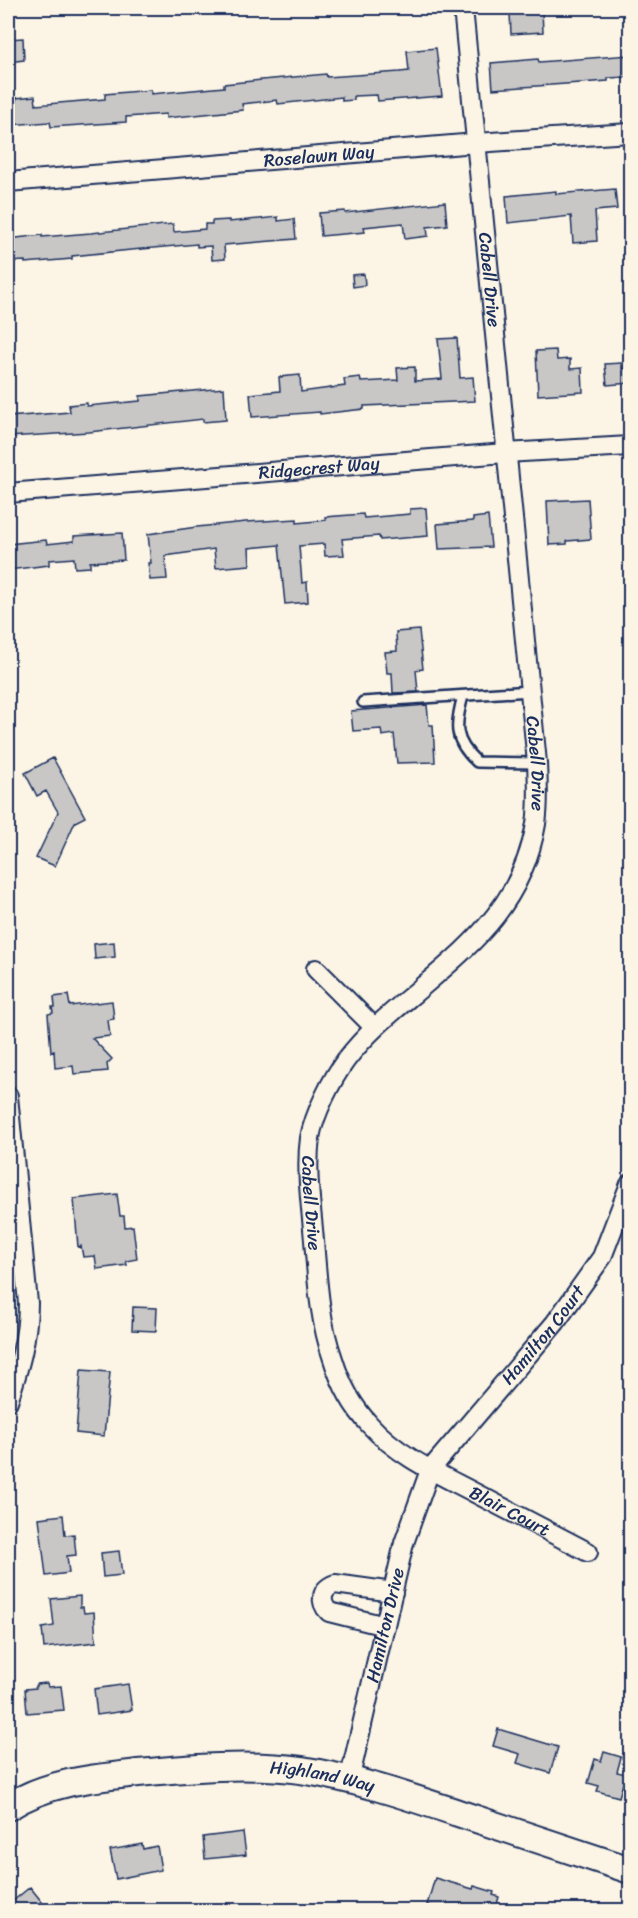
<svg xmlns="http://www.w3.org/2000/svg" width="638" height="1918" font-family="Sriracha,sans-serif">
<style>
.building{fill:#c8c7c6;stroke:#1b2f5e;stroke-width:1.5}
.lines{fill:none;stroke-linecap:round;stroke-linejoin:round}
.lane-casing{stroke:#1b2f5e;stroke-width:14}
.street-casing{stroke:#1b2f5e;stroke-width:22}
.secondary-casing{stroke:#1b2f5e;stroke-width:30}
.lane{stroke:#fcf5e5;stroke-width:9}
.street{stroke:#fcf5e5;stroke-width:18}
.secondary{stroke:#fcf5e5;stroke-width:26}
.labels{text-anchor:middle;stroke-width:4.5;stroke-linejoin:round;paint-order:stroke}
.street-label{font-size:18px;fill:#1b2f5e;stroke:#fcf5e5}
</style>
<rect width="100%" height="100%" fill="#fcf5e5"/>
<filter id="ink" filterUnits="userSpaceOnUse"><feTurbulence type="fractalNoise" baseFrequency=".0167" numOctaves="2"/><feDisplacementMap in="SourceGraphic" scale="12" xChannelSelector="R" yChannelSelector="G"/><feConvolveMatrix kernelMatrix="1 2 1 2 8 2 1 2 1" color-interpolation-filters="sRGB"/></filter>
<g filter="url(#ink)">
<path class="building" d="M542 10 543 32 511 34 510 13Z
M23 38 24 60 8 62V39Z
M436 48 442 96 378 101 377 95 354 96V100L342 101V97L278 104 277 100 242 104 243 110 166 118V114L126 117V122L51 127 50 122 8 125V101H16V98L35 96 36 105 105 99V94L151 90V94L224 87V84L262 80 326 74 327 77 400 72 409 71 407 51Z
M630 55V77L608 78V81L493 89 491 63 538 59 539 62Z
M615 189 617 209 595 211 597 241 573 243 571 216 508 223 506 196 556 191V194Z
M445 202 447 225 427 227 428 236 405 239 403 223 364 227 365 232 321 236 319 213 345 211V213Z
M278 217V221L294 219 296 239 224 245 225 259 212 260 211 246 197 247V244L131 250 72 256V259L25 263V261L8 262V239L42 235V237L91 233 173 224 174 232 205 229V224H212V221L229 220V222Z
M364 274 365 285 353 287 352 275Z
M457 338 460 378 473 377 475 401 364 406V409L320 414V412L252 417 250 394 280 391 279 377 300 375 301 392 345 386 344 379 360 377 361 382 398 380 397 368 415 367V381L442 379 438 339Z
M556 350 557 360 570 359V369L582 368 583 392 538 395 536 351Z
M622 363V369L630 368V383L607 385 605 364Z
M224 388 226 420 203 422V419L89 432 8 437V417L70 412 69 405 87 403V406L140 401V396Z
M588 499 591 539 567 541V544L549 545 547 501Z
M426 508 428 536 380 540 379 536 342 539 344 555 325 556 324 544 299 546 302 583 307 582 308 602 285 604 279 545 249 548 250 565 216 568 214 549 165 556 167 579 150 580 148 563H151L148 534 197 527 246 522 297 519V523L326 520 325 517 363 514 364 518 410 514V509Z
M488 516 491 547 439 549 437 524 473 521V518Z
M122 533 124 560 90 562V567L75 568 74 558 49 560V565L8 570V544L46 540 47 544 74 541V536Z
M419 630 423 669 416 670 418 692 393 693 392 673H387L385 652 397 651 396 632Z
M427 705 429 725H433L435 762 397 763 394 734 382 736 381 729 353 731 351 711Z
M53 758 85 817 75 822 55 866 36 858 58 812 46 791 37 796 25 773Z
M114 942 115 957 95 959 94 944Z
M68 995 70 1006 112 1001 114 1019 108 1020 110 1036 92 1038 112 1059 107 1064 108 1071 74 1074 73 1066 55 1068 54 1051 51 1052 48 1014 53 1013 52 1007H55L54 997Z
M117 1194 120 1216H124L125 1227 133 1226 137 1259 126 1261 127 1265 97 1269 95 1256 83 1257 81 1246 78 1247 74 1199Z
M133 1307 157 1308 156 1331 132 1330Z
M81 1370 110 1372 104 1436 76 1433Z
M63 1515 65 1535 74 1534 76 1555 67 1556 69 1573 46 1576 39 1518Z
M119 1551 122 1575 103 1577 101 1553Z
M80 1596V1607H83L84 1613 94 1612 96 1642 44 1648 42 1628 54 1626 51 1599Z
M47 1683 48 1687 61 1686 64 1710 27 1713 25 1689 36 1688V1684Z
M128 1684 132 1710 97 1715 94 1689Z
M498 1729 558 1747 550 1773 517 1763 520 1754 493 1746Z
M604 1752 621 1757 617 1772 626 1774 619 1797 597 1791 599 1786 588 1783 595 1759 601 1761Z
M243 1832 246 1855 205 1859 203 1837Z
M142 1844 143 1849 157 1846 161 1870 116 1879 110 1850Z
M435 1878 473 1889 474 1886 494 1892 493 1895 499 1897 495 1911H446L427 1905Z
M30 1887 42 1902 32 1911H8V1905Z"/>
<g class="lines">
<defs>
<path id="lane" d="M463 696C455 725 453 740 477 762L537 763
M363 702 530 691"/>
<g id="street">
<path id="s1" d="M463 8 537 763C538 783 539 804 536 824 523 899 478 940 423 986 395 1010 369 1030 346 1060 332 1079 314 1114 310 1138 306 1167 310 1199 313 1229 317 1272 318 1317 333 1359 340 1382 353 1407 370 1425 398 1456 439 1474 475 1493 513 1513 550 1532 588 1552"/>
<path id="s2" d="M8 182 476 143 630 133"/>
<path id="s3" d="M8 493 505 453 630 446"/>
<path d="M316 969 374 1027"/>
<path d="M8 1096 28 1303C28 1338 19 1368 8 1401"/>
<path d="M385 1626 329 1612C319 1602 321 1589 335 1584L393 1592"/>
<path id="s4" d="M349 1781 404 1543 430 1470 555 1323 602 1257 630 1184"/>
</g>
<g id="secondary">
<path id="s5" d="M8 1807C47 1782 92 1778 138 1773 191 1768 247 1763 301 1770 354 1778 407 1796 458 1813 516 1832 573 1851 630 1870"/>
</g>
</defs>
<use href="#lane" class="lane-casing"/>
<use href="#street" class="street-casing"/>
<use href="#secondary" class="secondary-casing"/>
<use href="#lane" class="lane"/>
<use href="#street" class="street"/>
<use href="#secondary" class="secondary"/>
</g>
</g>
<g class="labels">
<g class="street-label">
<text dy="6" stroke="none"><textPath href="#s2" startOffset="312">Roselawn Way</textPath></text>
<text dy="6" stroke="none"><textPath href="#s1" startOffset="273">Cabell Drive</textPath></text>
<text dy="6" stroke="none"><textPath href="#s3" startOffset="312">Ridgecrest Way</textPath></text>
<text dy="6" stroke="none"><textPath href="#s1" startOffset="759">Cabell Drive</textPath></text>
<text dy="6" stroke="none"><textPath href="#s1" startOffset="1281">Cabell Drive</textPath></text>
<text dy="6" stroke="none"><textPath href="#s4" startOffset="498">Hamilton Court</textPath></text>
<text dy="6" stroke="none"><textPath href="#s1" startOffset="1680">Blair Court</textPath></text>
<text dy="6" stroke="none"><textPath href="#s4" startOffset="160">Hamilton Drive</textPath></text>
<text dy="6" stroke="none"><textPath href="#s5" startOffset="321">Highland Way</textPath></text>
</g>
</g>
<rect width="638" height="1918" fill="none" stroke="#fcf5e5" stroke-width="30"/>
<rect x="15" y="15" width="608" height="1888" fill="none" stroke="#1b2f5e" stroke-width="2" filter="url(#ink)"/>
</svg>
